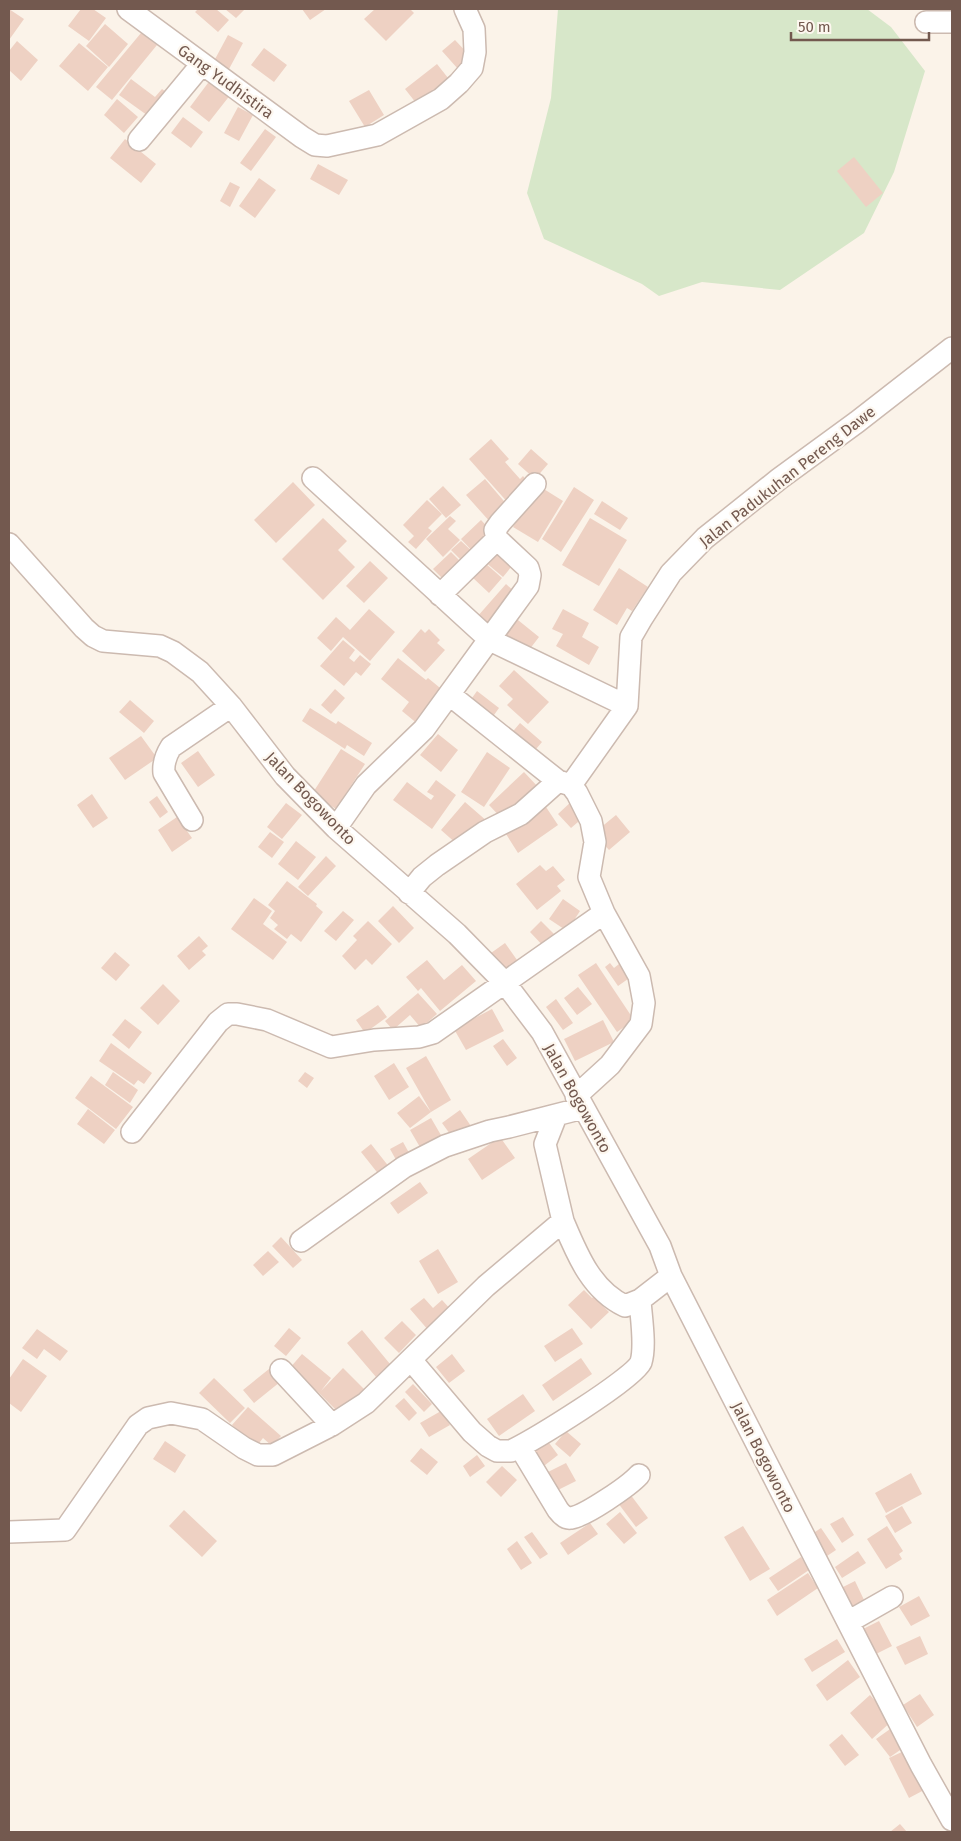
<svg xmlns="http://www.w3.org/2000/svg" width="961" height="1841" font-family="'Fira Sans',sans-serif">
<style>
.green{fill:#d7e7c9}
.building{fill:#eed1c3}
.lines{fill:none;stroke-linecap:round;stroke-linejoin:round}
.minor-casing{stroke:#ccbab0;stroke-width:24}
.minor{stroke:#fff;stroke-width:21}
.labels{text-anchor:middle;stroke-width:4.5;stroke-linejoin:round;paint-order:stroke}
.street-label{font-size:16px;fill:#73594f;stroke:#fdf7ef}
</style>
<rect width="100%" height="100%" fill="#fbf3e9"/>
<path class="green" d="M558 9H867L891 27 925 71 894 172 864 233 780 290 702 282 659 296 642 284 544 239 527 193 551 98Z"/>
<path class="building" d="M9 9 24 19 9 40Z
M81 9H93L106 18 89 41 68 26Z
M198 9H216L229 20 218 32 195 12Z
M225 9H245L236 18Z
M302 9H326L310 20Z
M375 9H410L414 13 386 41 364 19Z
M105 24 128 44 109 67 86 46Z
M141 33 157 45 112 100 96 87Z
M228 35 243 43 229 69 214 61Z
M455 40 471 57 458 69 442 51Z
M17 41 38 60 21 81 9 70V51Z
M79 43 108 67 88 91 59 66Z
M264 48 287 65 274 82 251 65Z
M437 64 452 83 420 108 405 89Z
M131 79 155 97 162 89 169 94 151 118 119 95Z
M211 79 231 94 209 122 190 107Z
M369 90 384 115 365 127 349 101Z
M117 99 138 117 124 133 104 115Z
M238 107 253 115 239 141 224 133Z
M183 117 203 132 191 148 171 133Z
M265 129 276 137 251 171 240 163Z
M125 139 156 164 141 183 110 158Z
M854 157 883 193 866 207 837 171Z
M318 164 348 180 339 195 310 179Z
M259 178 276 190 255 218 239 206Z
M230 182 240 187 230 207 220 201Z
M491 439 509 459 505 462 520 479 523 476 531 486 510 505 469 459Z
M531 449 548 464 535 479 518 464Z
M485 479 509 507 491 523 466 495Z
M293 482 315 505 276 543 254 520Z
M443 486 461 505 446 518 429 499Z
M539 486 563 501 538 542 513 527Z
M574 487 594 500 561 552 542 539Z
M427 500 442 514 428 528 432 531 416 549 408 542 414 536 403 525Z
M602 501 628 518 620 530 594 514Z
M450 516 456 521 448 529 460 540 443 557 426 539Z
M323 518 347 541 338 550 355 567 323 600 282 559Z
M590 518 627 540 599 586 562 565Z
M481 520 495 535 475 554 461 539Z
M461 541 475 554 465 564 451 550Z
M498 545 516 561 503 577 484 561Z
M451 552 464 565 446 582 433 569Z
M370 561 388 578 364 603 346 586Z
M485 563 502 578 489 593 472 577Z
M619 568 648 587 632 611 627 608 617 625 593 610Z
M506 584 517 594 487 626 477 617Z
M369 609 395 632 370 661 343 637 331 651 317 638 336 617 350 630Z
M563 609 589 623 582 637 599 647 589 665 556 646 563 634 552 629Z
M513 616 539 637 526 654 499 633Z
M421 629 425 633 429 629 440 640 437 643 445 650 425 672 402 651Z
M343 640 355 650 349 658 354 662 360 655 371 664 361 676 356 672 344 686 320 666Z
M398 658 426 680 428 678 445 692 419 725 402 711 409 702 381 679Z
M514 670 549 702 528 724 507 705 513 699 499 686Z
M335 689 345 698 331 714 321 705Z
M477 691 499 708 489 722 467 705Z
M130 700 154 721 144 733 119 712Z
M310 708 336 724 338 721 372 743 364 756 347 745 345 749 302 721Z
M520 723 542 742 531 755 509 736Z
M438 734 458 750 441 772 420 755Z
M141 736 157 758 125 780 109 758Z
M341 749 365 764 336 809 312 794Z
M198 751 215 775 198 787 181 763Z
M487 752 510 768 484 807 461 792Z
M524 772 539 788 504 821 489 805Z
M436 780 456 795 432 829 393 800 407 782 431 800 434 796 427 792Z
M92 794 108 818 93 828 77 805Z
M157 796 168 812 160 818 149 802Z
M572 801 585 816 571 828 558 814Z
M465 802 488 822 481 830 475 825 458 845 441 830Z
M286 803 302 815 282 839 267 827Z
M546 807 558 825 518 853 506 834Z
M616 815 630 832 609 850 594 833Z
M177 817 192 838 172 852 158 830Z
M270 832 284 842 272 858 258 847Z
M296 841 316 857 298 880 278 864Z
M326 856 336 866 308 896 298 887Z
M540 865 546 871 553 866 565 880 557 886 561 891 537 910 516 884Z
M287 881 317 904 316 906 323 912 301 942 291 934 287 939 274 929 278 925 270 918 275 911 268 905Z
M254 898 272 911 263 924 287 942 273 960 231 929Z
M563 899 580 911 567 931 549 919Z
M393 906 414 928 399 943 378 921Z
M343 911 354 920 336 941 324 931Z
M368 921 392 944 372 965 366 959 355 970 342 956 357 940 353 936Z
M541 921 559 939 547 950 530 932Z
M199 936 208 946 202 951 206 955 189 970 177 956Z
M505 943 522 967 508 976 491 953Z
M115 952 130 965 116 981 101 968Z
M427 960 444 980 462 965 476 981 440 1011 421 988 418 991 406 977Z
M624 960 635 974 618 986 605 967 610 963 614 968Z
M596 963 634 1020 617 1032 578 975Z
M163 984 180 1001 158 1025 140 1008Z
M578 987 592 1004 577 1015 564 998Z
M418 993 437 1014 421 1028 410 1015 393 1030 385 1021Z
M556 999 573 1023 563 1030 546 1007Z
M378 1005 387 1017 365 1033 356 1020Z
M492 1009 504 1031 466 1050 454 1029Z
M125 1019 142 1032 129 1049 112 1035Z
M603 1020 614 1042 575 1061 564 1039Z
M503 1039 517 1058 507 1066 493 1046Z
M111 1043 152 1073 144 1084 138 1080 134 1085 99 1061Z
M426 1056 451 1100 431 1112 406 1068Z
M394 1063 409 1087 389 1100 374 1076Z
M113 1072 138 1090 130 1103 105 1085Z
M305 1072 314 1078 307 1088 298 1081Z
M91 1076 133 1107 116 1129 75 1098Z
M419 1096 431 1112 410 1128 397 1113Z
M88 1109 115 1130 104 1144 77 1124Z
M460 1110 473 1129 455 1141 442 1123Z
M431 1118 445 1142 424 1154 410 1130Z
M500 1137 515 1158 482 1180 468 1159Z
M403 1142 413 1160 400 1167 390 1149Z
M371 1144 390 1168 380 1176 361 1152Z
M420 1182 428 1193 398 1214 390 1203Z
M281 1237 302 1260 293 1268 272 1246Z
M438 1249 458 1282 438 1294 419 1261Z
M268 1251 279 1262 263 1276 253 1265Z
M584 1290 592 1298 597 1294 605 1303 603 1306 609 1312 591 1329 568 1305Z
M424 1298 433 1308 442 1300 452 1311 429 1331 410 1309Z
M402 1321 416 1335 399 1353 384 1338Z
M289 1328 301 1338 286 1356 274 1346Z
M572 1328 583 1344 555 1362 544 1346Z
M37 1329 68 1351 60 1361 44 1349 37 1359 22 1348Z
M362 1330 390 1364 376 1377 347 1343Z
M302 1354 331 1378 321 1391 343 1368 367 1392 343 1417 319 1393 289 1369Z
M452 1354 465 1371 449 1383 436 1367Z
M581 1358 592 1374 553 1401 542 1385Z
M23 1359 47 1376 21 1412 9 1403V1379Z
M269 1369 280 1382 254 1403 243 1390Z
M214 1378 245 1408 230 1423 199 1393Z
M413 1384 432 1404 424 1412 405 1392Z
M523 1394 535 1411 499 1436 487 1419Z
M404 1398 417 1413 409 1421 395 1406Z
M248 1407 281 1436 272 1446 263 1438 256 1447 232 1425Z
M441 1411 450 1425 429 1437 420 1423Z
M566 1431 581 1444 570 1457 555 1444Z
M544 1436 558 1455 540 1469 526 1450Z
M165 1441 186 1455 175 1473 153 1459Z
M421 1448 438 1462 427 1475 410 1461Z
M477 1455 485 1466 470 1477 463 1466Z
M566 1463 576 1481 554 1492 544 1474Z
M502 1466 517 1480 501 1497 486 1482Z
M911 1473 922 1494 886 1513 875 1493Z
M630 1494 648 1518 636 1527 618 1503Z
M902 1506 912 1523 895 1533 885 1516Z
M184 1510 217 1541 202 1557 169 1526Z
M620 1512 637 1533 624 1544 606 1524Z
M843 1517 854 1535 842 1543 830 1524Z
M590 1523 598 1534 568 1555 560 1543Z
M743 1526 770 1569 750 1581 724 1537Z
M887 1526 903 1551 899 1554 902 1559 886 1569 867 1539Z
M821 1528 836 1550 824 1558 809 1536Z
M532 1532 548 1554 540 1559 524 1537Z
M517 1541 532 1563 521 1570 507 1549Z
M858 1551 866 1563 842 1578 835 1567Z
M801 1557 809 1570 778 1591 769 1578Z
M808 1573 818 1588 777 1616 767 1600Z
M855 1581 865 1602 851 1608 841 1588Z
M919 1596 930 1616 911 1626 899 1607Z
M879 1621 892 1646 874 1655 861 1630Z
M920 1636 928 1654 905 1665 896 1647Z
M837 1639 845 1652 812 1672 804 1659Z
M848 1660 860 1677 827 1701 816 1685Z
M920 1694 934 1715 917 1727 903 1705Z
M870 1695 893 1720 872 1739 850 1713Z
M893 1727 906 1746 890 1757 876 1739Z
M842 1734 859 1755 845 1766 829 1745Z
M906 1750 926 1789 909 1798 889 1758Z
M900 1824 907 1832H890Z"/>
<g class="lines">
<defs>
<path id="minor" d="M128 9 302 137 315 145 327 146 377 135 441 99 459 83 472 68 475 52 474 29 465 9
M926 22H952
M139 140 202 64
M313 478 490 640 627 706
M9 544 84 628 93 636 103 641 160 646 173 652 200 672 231 706 285 776 336 828 457 934 505 983 542 1032 660 1246 671 1276 921 1765 952 1820
M440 595 497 539
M450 695 558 781 571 785
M192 820 164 773C163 764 166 755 171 747L231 706
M336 828 366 785 424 729 528 586 530 575 528 568 497 539 495 530 500 523 535 484
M409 893 422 877 437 865 485 832 521 814 558 781
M576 1096 610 1065 641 1024 644 1003 639 976 604 913 589 877 595 842 591 821 577 793 571 785 627 706 631 637 642 618 671 573 705 538 779 479 857 422 952 348
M556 1116 545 1144 563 1221
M132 1132 218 1022 228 1014H237L267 1020 331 1047 374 1040 419 1037 433 1033 604 913
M301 1241 404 1167 445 1146 490 1131 509 1127 583 1108
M411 1360 472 1432 488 1446 497 1451H511C532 1441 634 1379 641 1362 646 1346 641 1317 640 1300
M281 1370 332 1425
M520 1447 558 1510C561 1514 566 1519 571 1518 585 1516 629 1486 639 1475
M9 1532 65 1530 138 1425 148 1418 171 1413 202 1419 244 1448 258 1455H273L332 1425 366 1403 486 1286 563 1221C577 1254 591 1290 625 1306L640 1300 671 1276
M848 1622 892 1597"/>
</defs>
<use href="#minor" class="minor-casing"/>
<use href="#minor" class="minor"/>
</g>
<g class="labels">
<g class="street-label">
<text transform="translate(226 81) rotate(36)" y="6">Gang Yudhistira</text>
<text transform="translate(787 476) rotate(-38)" y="6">Jalan Padukuhan Pereng Dawe</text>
<text transform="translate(311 798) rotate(46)" y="6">Jalan Bogowonto</text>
<text transform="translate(578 1098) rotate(61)" y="6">Jalan Bogowonto</text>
<text transform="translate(764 1457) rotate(63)" y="6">Jalan Bogowonto</text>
</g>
</g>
<rect width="961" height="1841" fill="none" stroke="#73594f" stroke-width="20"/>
<path d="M791 32v8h138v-8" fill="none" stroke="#73594f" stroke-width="2.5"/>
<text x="798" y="32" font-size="15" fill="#73594f" stroke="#fdf7ef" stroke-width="4" paint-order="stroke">50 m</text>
</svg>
